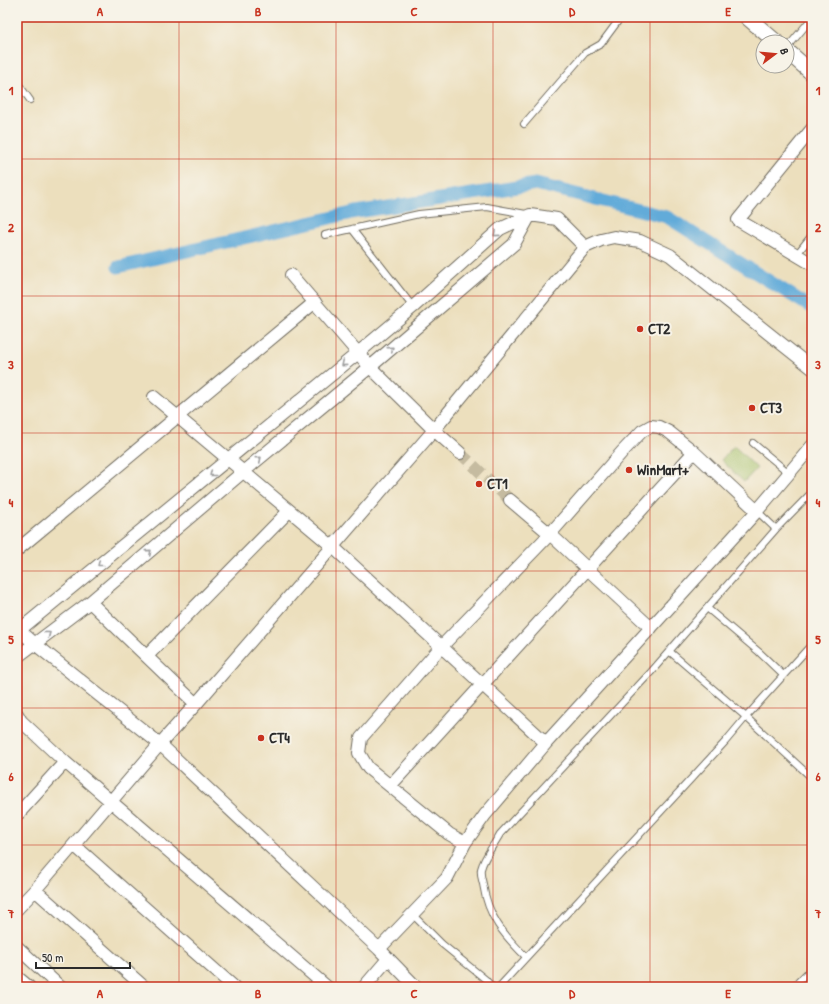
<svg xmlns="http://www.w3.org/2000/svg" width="829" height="1004" font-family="'Patrick Hand',sans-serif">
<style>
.green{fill:#a4bf66;stroke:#687548}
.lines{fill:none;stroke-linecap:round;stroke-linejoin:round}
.canal{stroke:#62abd9;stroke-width:13}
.minor-tunnel{stroke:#c5bba0;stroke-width:12;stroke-dasharray:12 6;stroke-linecap:butt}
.service-casing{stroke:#6f6a5e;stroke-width:8}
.minor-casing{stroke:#6f6a5e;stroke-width:14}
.tertiary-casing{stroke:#6f6a5e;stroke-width:17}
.service{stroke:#fff;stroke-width:6}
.minor{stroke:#fff;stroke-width:12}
.tertiary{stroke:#fff;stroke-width:15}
.oneway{stroke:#a0a0a0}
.grid{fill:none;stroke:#c8321e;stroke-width:1;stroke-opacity:0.55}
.poi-dot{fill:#c8321e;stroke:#f7f3e8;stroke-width:1.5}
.labels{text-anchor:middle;stroke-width:4;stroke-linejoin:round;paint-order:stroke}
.poi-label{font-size:15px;font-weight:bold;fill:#2b2b2b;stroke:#f7f3e8;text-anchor:start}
.neatline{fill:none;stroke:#c8321e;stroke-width:1.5}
.grid-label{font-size:13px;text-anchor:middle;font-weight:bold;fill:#c8321e}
</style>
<rect width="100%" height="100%" fill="#f7f3e8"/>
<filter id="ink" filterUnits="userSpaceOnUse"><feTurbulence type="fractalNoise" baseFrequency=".025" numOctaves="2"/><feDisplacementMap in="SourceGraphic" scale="8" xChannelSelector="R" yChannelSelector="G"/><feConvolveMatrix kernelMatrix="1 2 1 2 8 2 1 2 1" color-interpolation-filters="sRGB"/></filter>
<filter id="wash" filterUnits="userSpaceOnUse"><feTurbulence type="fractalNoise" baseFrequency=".012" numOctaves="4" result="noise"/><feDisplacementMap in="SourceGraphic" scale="16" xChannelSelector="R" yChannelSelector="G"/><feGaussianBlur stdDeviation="0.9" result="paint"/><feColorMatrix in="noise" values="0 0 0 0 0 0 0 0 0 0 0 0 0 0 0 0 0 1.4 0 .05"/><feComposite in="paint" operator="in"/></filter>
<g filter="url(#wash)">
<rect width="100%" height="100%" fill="#ecdfbd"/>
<path class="green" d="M734 446 757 468 744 482 721 460Z"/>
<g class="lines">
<path class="canal" d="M118 267 356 212 536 184 667 217 812 308"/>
</g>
</g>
<g filter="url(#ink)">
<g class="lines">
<path class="minor-tunnel" d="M460 453 510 500"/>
<defs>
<path id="service" d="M787 48 812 18
M17 82 30 100
M524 124 585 53 601 44 621 17
M352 229 413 307
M325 235 419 214 487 207 526 214
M797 254 812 235
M753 443 789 473
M757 511 776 529
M707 608 759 652 783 675
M669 651 746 717 812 778
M413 915 442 944 485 979 492 987
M526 957C503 934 488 917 483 884 482 880 480 874 481 869 484 857 494 845 500 834L651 672 776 529 812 492
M499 987 725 742 746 717 812 644
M793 987 812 968"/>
<path id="minor" d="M812 129 738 220 812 264
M291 275 370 367 434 430 460 453
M154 397 333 547 546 743
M510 500 550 534 651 628
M17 550 315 302
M90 602 196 704
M17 628 35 644 160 744 379 949 416 987
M17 632 358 353 413 307 500 229 530 215 557 219 585 247
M147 656 289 511
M17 657 90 602 243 472 370 367 514 244 530 215
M17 714 21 721 65 762 327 987
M390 786 694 452
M17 815 65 762
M465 843 449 834 368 768 359 753 361 738 441 647 550 534 622 452 642 431 651 426 659 427 669 432 694 452 757 511
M74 845 234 987
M35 890 144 987
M17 909 35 890 160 744 196 704 434 430 585 247 601 240 614 237 640 241 670 255 812 368
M17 947 60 987
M379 949 447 878 465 843 485 815 546 743 757 511 812 446
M17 977 29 987
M364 987 388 959"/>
<path id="tertiary" d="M747 17 776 42
M787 51 812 73"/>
</defs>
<use href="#service" class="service-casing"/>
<use href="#minor" class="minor-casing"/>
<use href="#tertiary" class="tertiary-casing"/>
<use href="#service" class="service"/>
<use href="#minor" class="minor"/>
<use href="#tertiary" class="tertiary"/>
</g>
<defs><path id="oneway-chevron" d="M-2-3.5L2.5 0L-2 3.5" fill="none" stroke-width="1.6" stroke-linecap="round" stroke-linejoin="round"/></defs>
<g class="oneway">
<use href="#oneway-chevron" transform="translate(496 234) rotate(139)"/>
<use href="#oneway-chevron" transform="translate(391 349) rotate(-41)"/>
<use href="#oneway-chevron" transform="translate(344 364) rotate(140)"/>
<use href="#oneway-chevron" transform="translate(259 459) rotate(-40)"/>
<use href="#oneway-chevron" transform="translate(212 474) rotate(141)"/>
<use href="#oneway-chevron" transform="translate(149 552) rotate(-40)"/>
<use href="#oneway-chevron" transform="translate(100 564) rotate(141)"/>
<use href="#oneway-chevron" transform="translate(48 634) rotate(-37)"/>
</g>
</g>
<path class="grid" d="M179 17V987M336 17V987M493 17V987M650 17V987M17 159H812M17 296H812M17 433H812M17 571H812M17 708H812M17 845H812"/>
<g class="poi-dot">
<circle cx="640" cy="329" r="4"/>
<circle cx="752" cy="408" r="4"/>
<circle cx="629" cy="470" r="4"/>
<circle cx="479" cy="484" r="4"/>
<circle cx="261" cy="738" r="4"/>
</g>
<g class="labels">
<g class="poi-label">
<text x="648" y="334">CT2</text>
<text x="760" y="413">CT3</text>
<text x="637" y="475">WinMart+</text>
<text x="487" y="489">CT1</text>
<text x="269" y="743">CT4</text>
</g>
</g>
<rect width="829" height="1004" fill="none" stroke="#f7f3e8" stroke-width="44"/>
<g transform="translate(775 54) rotate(74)"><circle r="19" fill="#f7f3e8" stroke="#a5a39c"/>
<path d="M0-3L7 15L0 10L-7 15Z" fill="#c8321e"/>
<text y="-6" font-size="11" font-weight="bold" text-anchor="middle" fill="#2b2b2b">B</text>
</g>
<path d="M36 962v6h94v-6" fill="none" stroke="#2b2b2b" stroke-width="2"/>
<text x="42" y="962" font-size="12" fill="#2b2b2b" stroke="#f7f3e8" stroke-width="3" paint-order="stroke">50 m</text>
<rect x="22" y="22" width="785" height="960" class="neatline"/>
<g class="grid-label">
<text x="100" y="16">A</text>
<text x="258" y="16">B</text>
<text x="414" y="16">C</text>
<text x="572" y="16">D</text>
<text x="728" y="16">E</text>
<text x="11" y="95">1</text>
<text x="818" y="95">1</text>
<text x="11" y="232">2</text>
<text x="818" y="232">2</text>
<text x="11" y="369">3</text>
<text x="818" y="369">3</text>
<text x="11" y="507">4</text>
<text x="818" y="507">4</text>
<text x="11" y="644">5</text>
<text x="818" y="644">5</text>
<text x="11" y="781">6</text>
<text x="818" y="781">6</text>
<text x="11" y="918">7</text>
<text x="818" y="918">7</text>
<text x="100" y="998">A</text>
<text x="258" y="998">B</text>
<text x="414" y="998">C</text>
<text x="572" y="998">D</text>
<text x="728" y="998">E</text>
</g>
</svg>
